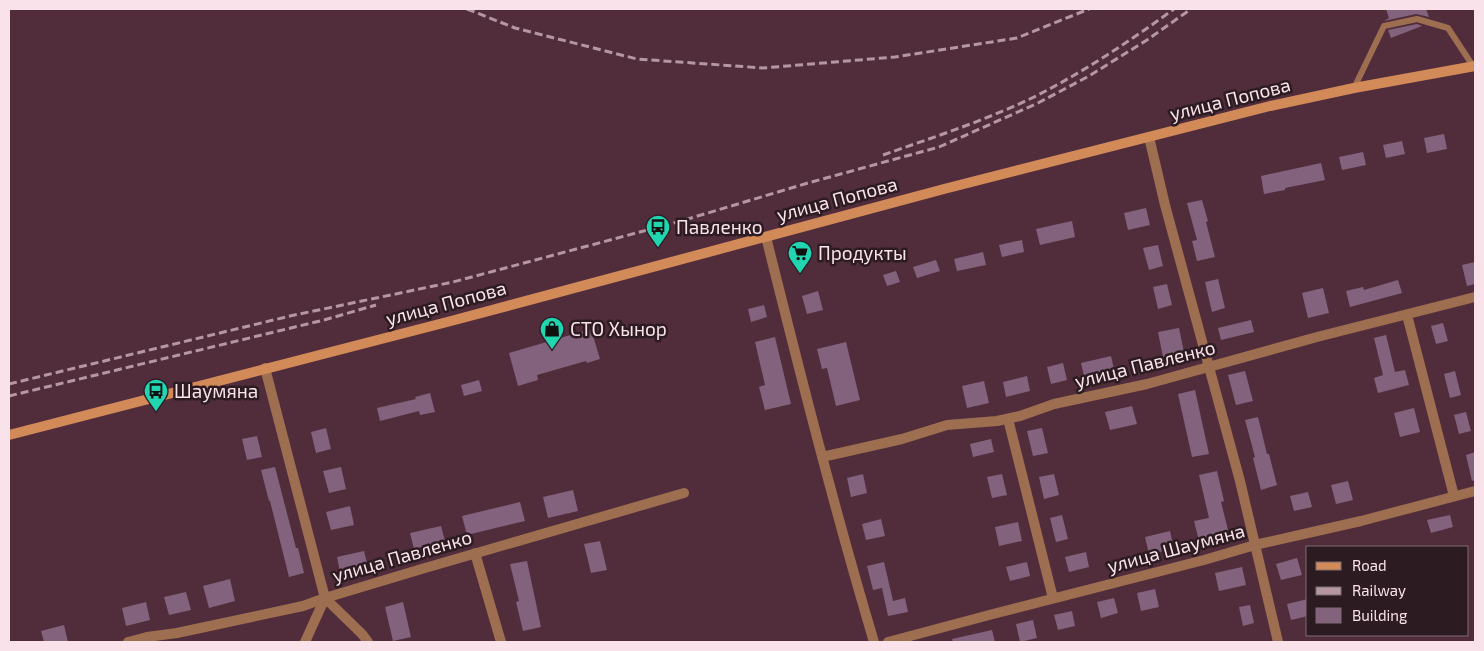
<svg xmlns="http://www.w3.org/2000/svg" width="1484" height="651" font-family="'Exo 2',sans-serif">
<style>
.building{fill:#82627c}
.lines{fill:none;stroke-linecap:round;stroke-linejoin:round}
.lane{stroke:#9d6e50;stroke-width:6}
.street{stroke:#9d6e50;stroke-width:10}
.secondary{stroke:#d38a59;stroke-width:10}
.rail{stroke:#b497a2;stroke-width:3;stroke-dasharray:8 4;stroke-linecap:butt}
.labels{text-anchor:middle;stroke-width:5;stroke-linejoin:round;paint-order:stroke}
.street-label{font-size:19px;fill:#fae2ea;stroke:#2c1c22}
.poi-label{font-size:19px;fill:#fae2ea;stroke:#2c1c22;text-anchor:start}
</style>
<rect width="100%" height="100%" fill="#512d3c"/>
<path class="building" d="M1386 9H1426L1429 17 1416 14 1384 21 1389 18Z
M1417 24 1422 26 1391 38 1388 30Z
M1444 134 1447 149 1427 153 1424 138Z
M1402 141 1405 154 1386 158 1383 145Z
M1363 152 1366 165 1342 170 1339 157Z
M1321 163 1325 180 1285 188V190L1264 194 1261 176Z
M1202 200 1208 221 1206 222 1215 257 1197 261 1192 241 1197 240 1187 203Z
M1146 208 1150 225 1128 230 1124 213Z
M1072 221 1075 237 1040 245 1036 229Z
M1022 240 1024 252 1002 257 999 245Z
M1158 245 1163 266 1149 270 1143 248Z
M983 252 986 265 957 271 954 259Z
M936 260 940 271 917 278 913 267Z
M1475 262V284L1467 286 1462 265Z
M896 271 900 282 887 286 883 275Z
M1218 279 1225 308 1212 312 1205 282Z
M1398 280 1402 293 1350 307 1346 291 1363 287 1364 290Z
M1167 284 1172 305 1158 309 1153 287Z
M1323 288 1329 313 1308 318 1302 293Z
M818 291 823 310 807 314 802 296Z
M764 305 767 317 751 322 748 309Z
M1251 320 1254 332 1221 340 1218 328Z
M1443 323 1448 341 1436 344 1431 326Z
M1179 328 1184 352 1163 357 1158 332Z
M591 329 600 359 587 363 586 361 537 375 538 380 518 386 509 353Z
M1386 335 1395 372 1405 370 1409 385 1378 393 1374 378 1383 375 1374 338Z
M775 337 791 404 765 410 759 387 765 385 755 342Z
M846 342 860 400 836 406 827 368 822 369 817 349Z
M1111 356 1114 369 1084 376 1081 363Z
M1063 363 1067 380 1051 384 1047 367Z
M1245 371 1253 401 1236 405 1228 375Z
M1455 371 1461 395 1450 398 1444 374Z
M1027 376 1030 391 1006 397 1003 382Z
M479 380 482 391 464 396 461 385Z
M984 381 989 403 967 408 962 386Z
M1195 390 1209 454 1192 457 1178 394Z
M430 393 435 412 420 415 419 411 380 421 377 408 416 399 415 397Z
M1132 406 1137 424 1110 430 1105 412Z
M1414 408 1420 432 1400 437 1394 413Z
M1466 412 1471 431 1459 434 1454 415Z
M1258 417 1267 454H1269L1277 485 1261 490 1253 458 1255 457 1245 420Z
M326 428 331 449 316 453 311 432Z
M1042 428 1048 453 1033 456 1027 431Z
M257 436 262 457 247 460 242 439Z
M991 439 994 452 973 457 970 444Z
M1475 452V480L1472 481 1466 455Z
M275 467 296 548H298L304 573 289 577 270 501H269L261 470Z
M341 467 346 489 329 493 323 471Z
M1217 471 1224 501 1221 502 1230 538 1200 545 1194 521 1209 518 1199 475Z
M863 474 867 493 851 497 847 478Z
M1002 474 1007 495 992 498 987 477Z
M1054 474 1059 495 1044 499 1039 477Z
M1348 481 1353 500 1336 504 1331 485Z
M573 490 578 511 548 518 543 497Z
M1308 492 1312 507 1294 511 1290 496Z
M520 502 525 521 467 535 462 516Z
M350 506 354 525 331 530 326 512Z
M1062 515 1068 539 1056 542 1050 518Z
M1450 515 1453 527 1431 533 1427 520Z
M881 519 885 536 866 540 862 524Z
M1018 522 1022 541 999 546 995 527Z
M441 526 445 541 414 549 410 533Z
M1170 531 1174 549 1149 554 1145 537Z
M600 541 607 570 591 573 584 544Z
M364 551 369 571 341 577 337 557Z
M1086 552 1089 567 1069 572 1065 557Z
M1297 558 1302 575 1281 580 1276 564Z
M527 561 541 627 523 631 516 602 519 601 510 564Z
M884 562 893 601 905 598 908 612 888 616 882 588 873 590 867 566Z
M1027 562 1030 576 1010 581 1006 567Z
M1242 567 1246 585 1219 591 1215 573Z
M230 579 235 601 209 608 203 586Z
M1155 589 1159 607 1141 611 1137 593Z
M186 592 191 610 169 615 164 597Z
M1114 598 1118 613 1101 618 1097 602Z
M1308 599V616L1291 620 1287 604Z
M146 602 150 620 126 626 122 608Z
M403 602 411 637 393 641 385 607Z
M1250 605 1254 623 1243 626 1239 607Z
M1072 611 1075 626 1058 630 1054 615Z
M1033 620 1037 638 1020 642 1016 624Z
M64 625 68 642H44L41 631Z
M992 630 995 642H953L952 639Z"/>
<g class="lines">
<path class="lane" d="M1354 88 1384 26 1417 19 1448 28 1473 66"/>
<path class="street" d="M1149 137 1165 205 1240 481 1278 642
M766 237C800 373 834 508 874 642
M1407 315 1454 496
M265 368 325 598 362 634 368 642
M1008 419 1053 598
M822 457 902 439 947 425 997 421 1020 416 1054 404 1147 384 1317 337 1475 297
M475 553 501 642
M128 642 147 637 177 633 303 606 325 598 425 568 684 493
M305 642 325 598
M888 642 993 614 1204 560 1255 545 1361 521 1475 491"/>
<path class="secondary" d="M9 435 451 321 944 189 1270 106 1354 88 1475 66"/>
<path class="rail" d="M467 9 515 28 637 59 763 68 895 57 1017 38 1089 9
M883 155C934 137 987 120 1036 96 1085 71 1130 41 1174 9
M9 384 290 316 453 282 681 221 808 183 939 147 1038 103 1089 76 1147 40 1191 9
M9 396 324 320 376 305"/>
</g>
<defs>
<symbol id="bus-pin" viewBox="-11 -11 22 30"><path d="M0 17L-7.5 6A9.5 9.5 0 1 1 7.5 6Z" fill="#20d5b0" stroke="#2c1c22"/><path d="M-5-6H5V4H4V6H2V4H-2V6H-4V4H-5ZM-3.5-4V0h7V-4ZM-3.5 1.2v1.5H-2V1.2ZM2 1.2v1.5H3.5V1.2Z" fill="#111"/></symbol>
<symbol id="supermarket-pin" viewBox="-11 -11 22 30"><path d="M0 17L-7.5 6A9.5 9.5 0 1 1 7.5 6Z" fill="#20d5b0" stroke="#2c1c22"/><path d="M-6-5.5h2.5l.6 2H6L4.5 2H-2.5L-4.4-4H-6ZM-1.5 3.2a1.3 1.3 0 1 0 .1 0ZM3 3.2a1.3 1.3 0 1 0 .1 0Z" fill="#111"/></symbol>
<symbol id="shop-pin" viewBox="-11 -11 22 30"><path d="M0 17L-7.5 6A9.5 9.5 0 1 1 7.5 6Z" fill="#20d5b0" stroke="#2c1c22"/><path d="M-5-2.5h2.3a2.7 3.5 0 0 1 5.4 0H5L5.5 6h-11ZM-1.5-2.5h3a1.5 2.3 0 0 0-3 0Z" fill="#111"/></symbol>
</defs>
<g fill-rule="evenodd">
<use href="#bus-pin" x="644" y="213" width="28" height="38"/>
<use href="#supermarket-pin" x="786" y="239" width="28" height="38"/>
<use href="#shop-pin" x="538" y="315" width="28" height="38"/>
<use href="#bus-pin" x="142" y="377" width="28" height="38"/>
</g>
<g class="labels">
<g class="street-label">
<text transform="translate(1230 99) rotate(-14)" y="7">улица Попова</text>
<text transform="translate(837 199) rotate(-15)" y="7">улица Попова</text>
<text transform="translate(446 303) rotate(-15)" y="7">улица Попова</text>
<text transform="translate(1145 364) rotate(-14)" y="7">улица Павленко</text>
<text transform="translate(1176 548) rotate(-15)" y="7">улица Шаумяна</text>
<text transform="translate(402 556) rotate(-16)" y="7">улица Павленко</text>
</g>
<g class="poi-label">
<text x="676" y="234">Павленко</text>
<text x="818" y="260">Продукты</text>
<text x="570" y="336">СТО Хынор</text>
<text x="174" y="398">Шаумяна</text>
</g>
</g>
<rect width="1484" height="651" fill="none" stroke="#fae2ea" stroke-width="20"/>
<rect x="1306" y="546" width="162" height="90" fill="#2c1c22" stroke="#7e6b72"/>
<rect x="1316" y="562" width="25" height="8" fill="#d38a59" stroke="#7e6b72"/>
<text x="1352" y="571" font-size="15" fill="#fae2ea">Road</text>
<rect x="1316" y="587" width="25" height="8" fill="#b497a2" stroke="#7e6b72"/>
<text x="1352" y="596" font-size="15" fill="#fae2ea">Railway</text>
<rect x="1316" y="608" width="25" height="15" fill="#82627c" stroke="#7e6b72"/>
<text x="1352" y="621" font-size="15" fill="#fae2ea">Building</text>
</svg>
